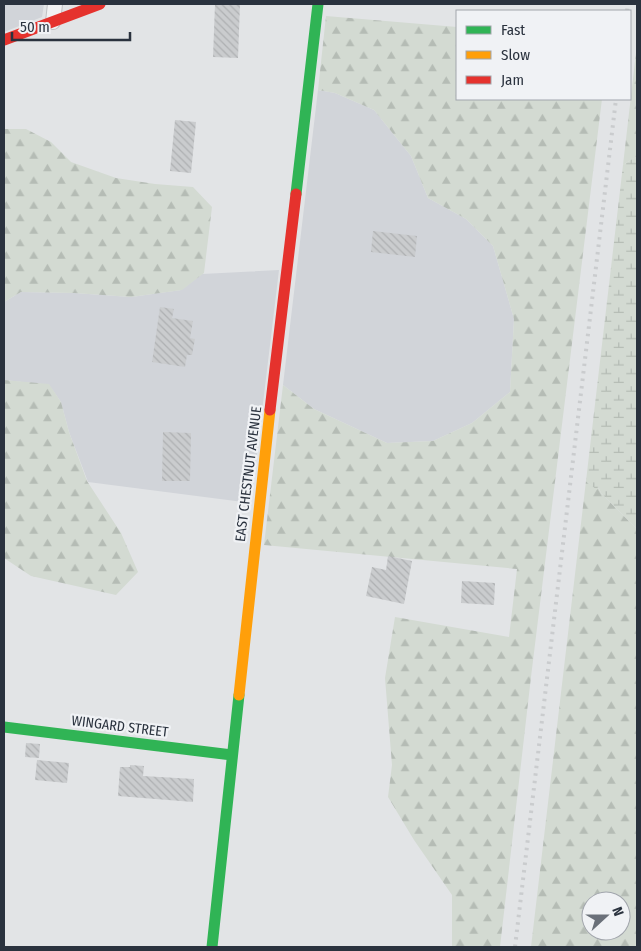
<svg xmlns="http://www.w3.org/2000/svg" width="641" height="951" font-family="'Fira Sans Condensed',sans-serif">
<style>
.built{fill:#d1d4d9}
.forest{fill:url(#forest-firs);fill-rule:evenodd}
.wetland{fill:url(#wetland-marsh)}
.building{fill:url(#building-back-hatch)}
.lines{fill:none;stroke-linecap:round;stroke-linejoin:round}
.street-casing{stroke:#c0c2c4;stroke-width:16}
.street{stroke:#f1f2f3;stroke-width:14}
.fast{stroke:#30b455;stroke-width:11}
.slow{stroke:#ff9f0a;stroke-width:11}
.jam{stroke:#e5322d;stroke-width:11}
.rail{stroke:#caccce;stroke-width:4;stroke-dasharray:2.5 5;stroke-linecap:butt}
.labels{text-anchor:middle;stroke-width:4.5;stroke-linejoin:round;paint-order:stroke}
.street-label{font-size:14px;fill:#2a323e;stroke:#f0f2f5}
</style>
<defs>
<pattern id="forest-firs" width="22" height="20" patternUnits="userSpaceOnUse" patternTransform="scale(1.25)"><rect width="22" height="20" fill="#d3dad2"/><path d="M5 1l3.5 6h-7zM16 11l3.5 6h-7z" fill="#b5bcb5"/></pattern>
<pattern id="wetland-marsh" width="20" height="14" patternUnits="userSpaceOnUse" patternTransform="scale(1.25)"><rect width="20" height="14" fill="#d3dad2"/><path d="M1 5h8M5 5V1M11 12h8M15 12V8" fill="none" stroke="#b5bcb5"/></pattern>
<pattern id="building-back-hatch" width="6" height="6" patternUnits="userSpaceOnUse" patternTransform="scale(1.25)"><rect width="6" height="6" fill="#caccce"/><path d="M-1 5l2 2M0 0l6 6M5-1l2 2" fill="none" stroke="#aeb0b2"/></pattern>
</defs>
<rect width="100%" height="100%" fill="#e2e4e6"/>
<path class="built" d="M4 4H44L42 17 4 32Z
M318 90 335 93 374 110 411 156 428 198 466 219 493 246 514 319 510 392 472 423 433 441 387 443 314 409 283 385Z
M279 270 251 503 88 482 69 432 61 402 49 385 4 380V302L21 292 74 293 131 297 181 290 202 274Z"/>
<path class="forest" d="M326 16 457 27V99H602L531 677 500 947H452V895L414 840 388 797 392 765 385 678 395 617 509 637 517 569 264 545 283 385 314 409 387 443 433 441 472 423 510 392 514 319 493 246 466 219 428 198 411 156 374 110 335 93 318 90Z
M637 44V156L623 165Z
M4 129H26L51 142 71 162 116 178 155 184 193 187 212 207 204 273 182 290 131 297 74 293 21 292 4 302Z
M4 380 49 384 61 402 69 432 87 481 121 533 138 572 116 595 31 576 4 558Z
M586 481 597 489V485L601 493 637 529V947H531ZM591 901H621V931H591Z"/>
<path class="wetland" d="M637 156V529L601 493 598 486 597 490 586 481 623 165Z"/>
<path class="building" d="M215 4H240L238 58 213 57Z
M175 120 196 122 191 173 170 171Z
M373 231 417 236 415 257 371 252Z
M160 307 174 309 172 318 193 321 190 338 195 339 192 355H187L185 367 152 362Z
M163 432 191 433 190 481H162Z
M388 556 412 561 404 604 366 596 372 567 386 570Z
M462 581 495 583 494 605 461 603Z
M26 743 40 744 39 758 25 757Z
M37 760 69 763 67 783 35 780Z
M130 765 144 766 143 776 194 779 193 802 118 796 120 767H130Z"/>
<g class="lines">
<defs>
<path id="street" d="M53 22 55 4"/>
</defs>
<use href="#street" class="street-casing"/>
<use href="#street" class="street"/>
<path class="fast" d="M296 194 318 4
M4 727 232 755
M212 947 239 695"/>
<path class="slow" d="M239 695 270 410"/>
<path class="jam" d="M4 40 100 4
M270 410 296 194"/>
<path class="rail" d="M627 11 628 4
M515 947 616 99"/>
</g>
<g class="labels">
<g class="street-label">
<text transform="translate(248 474) rotate(-83)" y="5">EAST CHESTNUT AVENUE</text>
<text transform="translate(120 726) rotate(7)" y="5">WINGARD STREET</text>
</g>
</g>
<rect width="641" height="951" fill="none" stroke="#2a323e" stroke-width="10"/>
<rect x="456" y="10" width="175" height="90" fill="#f0f2f5" stroke="#a1a5ac"/>
<rect x="466" y="26" width="25" height="8" fill="#30b455" stroke="#a1a5ac"/>
<text x="501" y="35" font-size="15" fill="#2a323e">Fast</text>
<rect x="466" y="51" width="25" height="8" fill="#ff9f0a" stroke="#a1a5ac"/>
<text x="501" y="60" font-size="15" fill="#2a323e">Slow</text>
<rect x="466" y="76" width="25" height="8" fill="#e5322d" stroke="#a1a5ac"/>
<text x="501" y="85" font-size="15" fill="#2a323e">Jam</text>
<g transform="translate(606 916) rotate(69)"><circle r="24" fill="#f0f2f5" stroke="#a1a5ac"/>
<path d="M0-4L9 19L0 12L-9 19Z" fill="#6a7079"/>
<text y="-8" font-size="14" font-weight="bold" text-anchor="middle" fill="#2a323e">N</text>
</g>
<path d="M12 32v8h118v-8" fill="none" stroke="#2a323e" stroke-width="2.5"/>
<text x="20" y="32" font-size="15" fill="#2a323e" stroke="#f0f2f5" stroke-width="4" paint-order="stroke">50 m</text>
</svg>
